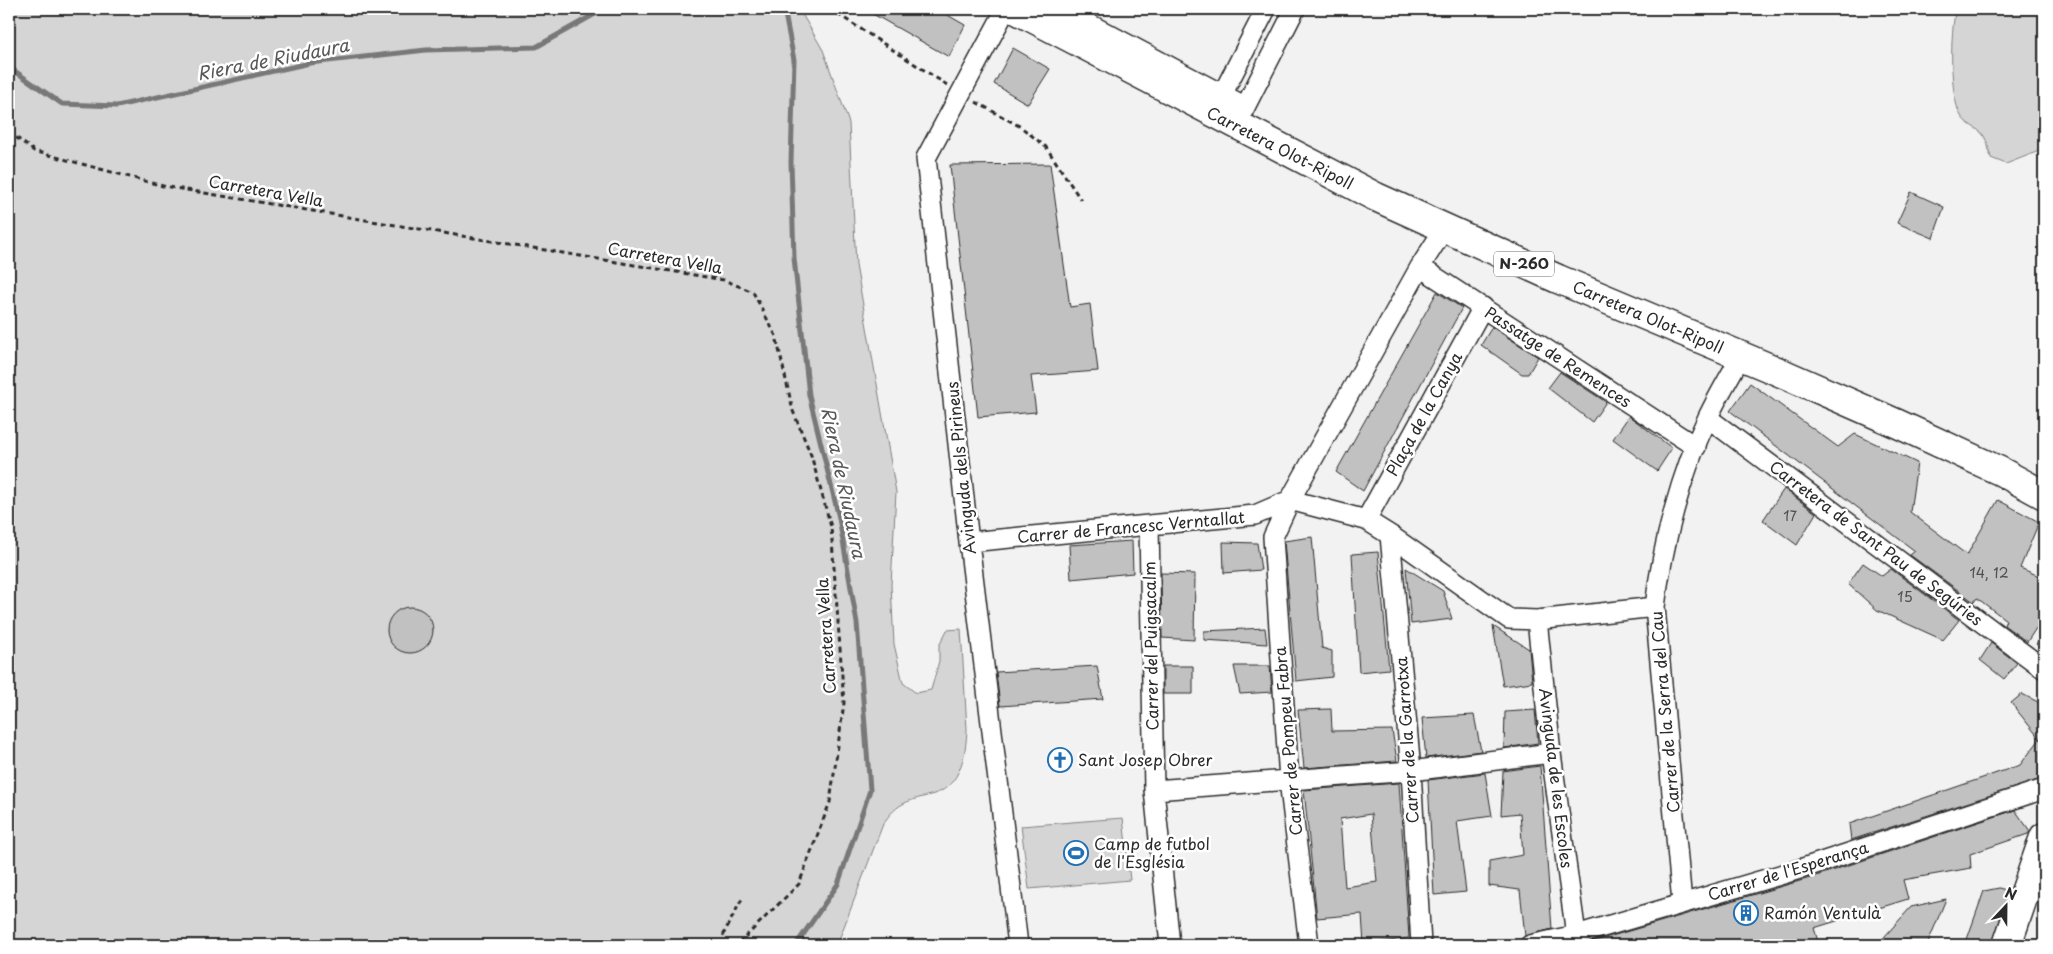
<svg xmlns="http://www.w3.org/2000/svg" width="2053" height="954" font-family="'Playpen Sans',sans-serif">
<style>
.green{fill:#d5d5d5;stroke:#808080}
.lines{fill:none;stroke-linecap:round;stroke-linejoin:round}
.stream{stroke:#787878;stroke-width:5}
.building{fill:#c1c1c1;stroke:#2b2b2b;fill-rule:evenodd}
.minor-casing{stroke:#2b2b2b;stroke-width:22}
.primary-casing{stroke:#2b2b2b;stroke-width:31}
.path{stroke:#2b2b2b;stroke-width:3;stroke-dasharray:5 4;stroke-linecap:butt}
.minor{stroke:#fff;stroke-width:19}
.primary{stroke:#fff;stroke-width:28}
.labels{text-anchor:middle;stroke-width:5;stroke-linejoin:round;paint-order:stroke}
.number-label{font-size:14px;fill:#505050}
.shield{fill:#fff;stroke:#6b6b6b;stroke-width:1}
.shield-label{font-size:15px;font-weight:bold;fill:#2b2b2b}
.street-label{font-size:16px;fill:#2b2b2b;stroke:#fff}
.poi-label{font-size:16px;fill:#2b2b2b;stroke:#fff;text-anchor:start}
.water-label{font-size:18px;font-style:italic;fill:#585858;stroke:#fff}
</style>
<rect width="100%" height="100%" fill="#f2f2f2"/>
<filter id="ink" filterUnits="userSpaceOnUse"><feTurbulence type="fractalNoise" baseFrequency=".02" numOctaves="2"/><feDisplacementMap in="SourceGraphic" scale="10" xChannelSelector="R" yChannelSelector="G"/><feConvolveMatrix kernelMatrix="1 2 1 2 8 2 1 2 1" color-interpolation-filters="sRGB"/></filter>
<g filter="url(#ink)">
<path class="green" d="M9 9H799L823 50 849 123 856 265 896 492 891 585 894 644 903 683 916 693 931 690 939 661V646L947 630 961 629 967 729C966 753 961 786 934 794 909 801 898 801 883 824L837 945H9Z
M1956 9H2044V149L2006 164 1991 158C1989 152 1988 142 1984 136 1979 128 1966 125 1961 116 1949 96 1950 31 1956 9Z
M1123 818 1130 880 1029 889 1021 826Z"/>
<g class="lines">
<path class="stream" d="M784 9 794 60 791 162 794 258 809 395 839 518 857 623 870 790 838 884 796 945
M9 67 62 104 117 106 310 63 426 50 536 47 604 9"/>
</g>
<path class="building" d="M864 9H937L965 25 949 57Z
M1013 48 1050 69 1028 104 994 84Z
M1050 164 1070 307 1090 304 1098 371 1031 376 1036 412 978 417 950 165Z
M1911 192 1944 207 1933 238 1897 223Z
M1437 292 1462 308 1363 491 1336 472Z
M1492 327 1538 357 1528 374H1522L1481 345Z
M1560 372 1606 402 1592 422 1548 388Z
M1750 383 1838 447 1855 434 1917 463 1910 512 1967 555 1998 500 2039 522 2020 568 2044 578V616L2027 642 2004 625 2006 620 1977 598 1974 602 1910 555 1915 551 1730 411Z
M1629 416 1672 448 1657 471 1613 439Z
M1784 489 1816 513 1797 545 1763 520Z
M1312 537 1322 648 1332 651V677L1296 681 1284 541Z
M1132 541 1133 573 1071 579 1069 545Z
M1223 542 1257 543 1261 570 1224 573Z
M1378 552 1389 669 1359 672 1352 554Z
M1863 563 1882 576 1891 569 1959 620 1943 640 1877 610 1848 584Z
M1406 568 1443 591 1452 619 1411 624Z
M1161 573 1195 574 1194 640 1162 638Z
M387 630a23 23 0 1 1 46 0a23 23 0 1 1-46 0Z
M1493 626 1529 649 1532 682 1503 686Z
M1265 628 1267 644 1204 640V631Z
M1991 643 2017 663 2004 679 1980 660Z
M1097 666 1103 699 1000 706 996 672Z
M1163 666H1193V694H1163Z
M1234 666H1270L1272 692 1240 694Z
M2022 694 2044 705V778L1851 840 1849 824 2020 765 2040 739 2011 703Z
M1331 709 1332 731 1392 730 1397 761 1304 768 1298 710Z
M1535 710 1538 743 1504 748 1505 712Z
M1474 715 1481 751 1426 758 1422 718Z
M1540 766 1552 929 1525 936 1520 890 1489 886V861L1523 855 1520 813 1501 815 1503 771Z
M1485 773 1492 816 1457 821 1466 892 1434 895 1428 780Z
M1399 783 1409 938 1364 945 1362 914 1317 918 1304 790ZM1371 814 1377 882 1345 887 1340 819Z
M2015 810 2030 831 2028 834 1970 854 1971 868 1903 880 1908 899 1814 928 1819 945H1581L1810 878Z
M1999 888 2009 891 1992 945H1965L1984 891Z
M1946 899 1927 945H1877L1911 907Z"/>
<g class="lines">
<defs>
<path id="minor" d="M1006 9 926 158 969 542 1018 945
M1061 9 1244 106
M1222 95 1266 9
M1240 117 1295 9
M1420 267 1696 447
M1708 418 2044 669
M1366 520 1483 307
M1149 526 1154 790 1170 945
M1390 535 1411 771 1421 945
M969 542 1255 515 1290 500 1366 520 1390 535 1509 619 1537 620 1655 607
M1537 620 1551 753 1576 935
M1154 790 1411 771 1551 753
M1682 903 1655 607C1662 546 1681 473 1708 417 1718 396 1730 376 1741 356
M1309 945 1289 780 1273 537 1290 500 1420 267 1444 229
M1530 945 1576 935 1800 869 2044 789"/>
<path id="primary" d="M1015 9 1376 197 1558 279 1777 371 1898 424 2000 471 2044 495
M2007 945 2044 837"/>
</defs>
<use href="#minor" class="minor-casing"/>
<use href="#primary" class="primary-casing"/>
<path class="path" d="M830 9 947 85
M976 102 1021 127 1046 147 1081 200
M9 132 34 151 163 186 724 280 753 292 776 336 793 411 811 455 831 527 844 703 830 802 799 884 737 945
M2037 645 2044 632
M723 945 724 933 742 899"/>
<use href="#minor" class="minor"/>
<use href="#primary" class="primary"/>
</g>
</g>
<defs>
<symbol id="church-ring" viewBox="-11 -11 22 22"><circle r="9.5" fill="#fff" stroke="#1f6fb2" stroke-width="1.5"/><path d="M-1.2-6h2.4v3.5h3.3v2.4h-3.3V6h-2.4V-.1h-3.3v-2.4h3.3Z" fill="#1f6fb2"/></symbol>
<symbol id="stadium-ring" viewBox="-11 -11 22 22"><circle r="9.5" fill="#fff" stroke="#1f6fb2" stroke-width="1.5"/><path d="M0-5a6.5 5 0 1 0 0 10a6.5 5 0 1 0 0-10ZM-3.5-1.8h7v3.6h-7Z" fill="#1f6fb2"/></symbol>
<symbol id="building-ring" viewBox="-11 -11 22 22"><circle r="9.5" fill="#fff" stroke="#1f6fb2" stroke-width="1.5"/><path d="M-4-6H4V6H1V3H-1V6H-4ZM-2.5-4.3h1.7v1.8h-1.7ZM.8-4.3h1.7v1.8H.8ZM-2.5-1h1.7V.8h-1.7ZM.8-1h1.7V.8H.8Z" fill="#1f6fb2"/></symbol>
</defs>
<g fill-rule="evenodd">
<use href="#church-ring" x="1046" y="746" width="28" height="28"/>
<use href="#stadium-ring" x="1062" y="839" width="28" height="28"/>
<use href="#building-ring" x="1732" y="899" width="28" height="28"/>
</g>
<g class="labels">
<g class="number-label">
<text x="1790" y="521">17</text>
<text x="1989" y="578">14, 12</text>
<text x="1905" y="602">15</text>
</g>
<rect class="shield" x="1494" y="251.5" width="60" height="25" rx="4"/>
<g class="shield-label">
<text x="1524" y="269">N-260</text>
</g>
<g class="street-label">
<text transform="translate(1280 148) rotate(27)" y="6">Carretera Olot-Ripoll</text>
<text transform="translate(266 191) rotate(10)" y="6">Carretera Vella</text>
<text transform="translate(665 258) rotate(10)" y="6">Carretera Vella</text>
<text transform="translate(1648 317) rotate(23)" y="6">Carretera Olot-Ripoll</text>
<text transform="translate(1558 357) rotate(33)" y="6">Passatge de Remences</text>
<text transform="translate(1424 414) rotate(-61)" y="6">Plaça de la Canya</text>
<text transform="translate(961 468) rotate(-96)" y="6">Avinguda dels Pirineus</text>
<text transform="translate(1131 527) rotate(-5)" y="6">Carrer de Francesc Verntallat</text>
<text transform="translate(1876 543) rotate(37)" y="6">Carretera de Sant Pau de Segúries</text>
<text transform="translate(826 636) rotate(-94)" y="6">Carretera Vella</text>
<text transform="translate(1151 646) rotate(-91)" y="6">Carrer del Puigsacalm</text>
<text transform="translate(1665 712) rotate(-95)" y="6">Carrer de la Serra del Cau</text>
<text transform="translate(1407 740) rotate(-94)" y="6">Carrer de la Garrotxa</text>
<text transform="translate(1288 741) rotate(-95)" y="6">Carrer de Pompeu Fabra</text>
<text transform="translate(1556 778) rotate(83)" y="6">Avinguda de les Escoles</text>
<text transform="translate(1788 871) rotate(-17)" y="6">Carrer de l'Esperança</text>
</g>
<g class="poi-label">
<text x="1078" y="766">Sant Josep Obrer</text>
<text x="1094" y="850">Camp de futbol<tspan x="1094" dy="18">de l'Església</tspan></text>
<text x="1764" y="919">Ramón Ventulà</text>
</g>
<g class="water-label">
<text transform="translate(273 60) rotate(-11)" y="6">Riera de Riudaura</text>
<text transform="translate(843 483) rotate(78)" y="6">Riera de Riudaura</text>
</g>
</g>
<rect width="2053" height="954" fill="none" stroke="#fff" stroke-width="30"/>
<rect x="15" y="15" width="2023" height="924" fill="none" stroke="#2b2b2b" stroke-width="2" filter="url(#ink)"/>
<g transform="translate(2006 906) rotate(22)" stroke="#ffffff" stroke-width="4" paint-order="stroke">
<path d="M0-4L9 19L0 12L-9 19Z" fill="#2b2b2b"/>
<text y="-8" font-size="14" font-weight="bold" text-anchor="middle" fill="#2b2b2b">N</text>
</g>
</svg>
